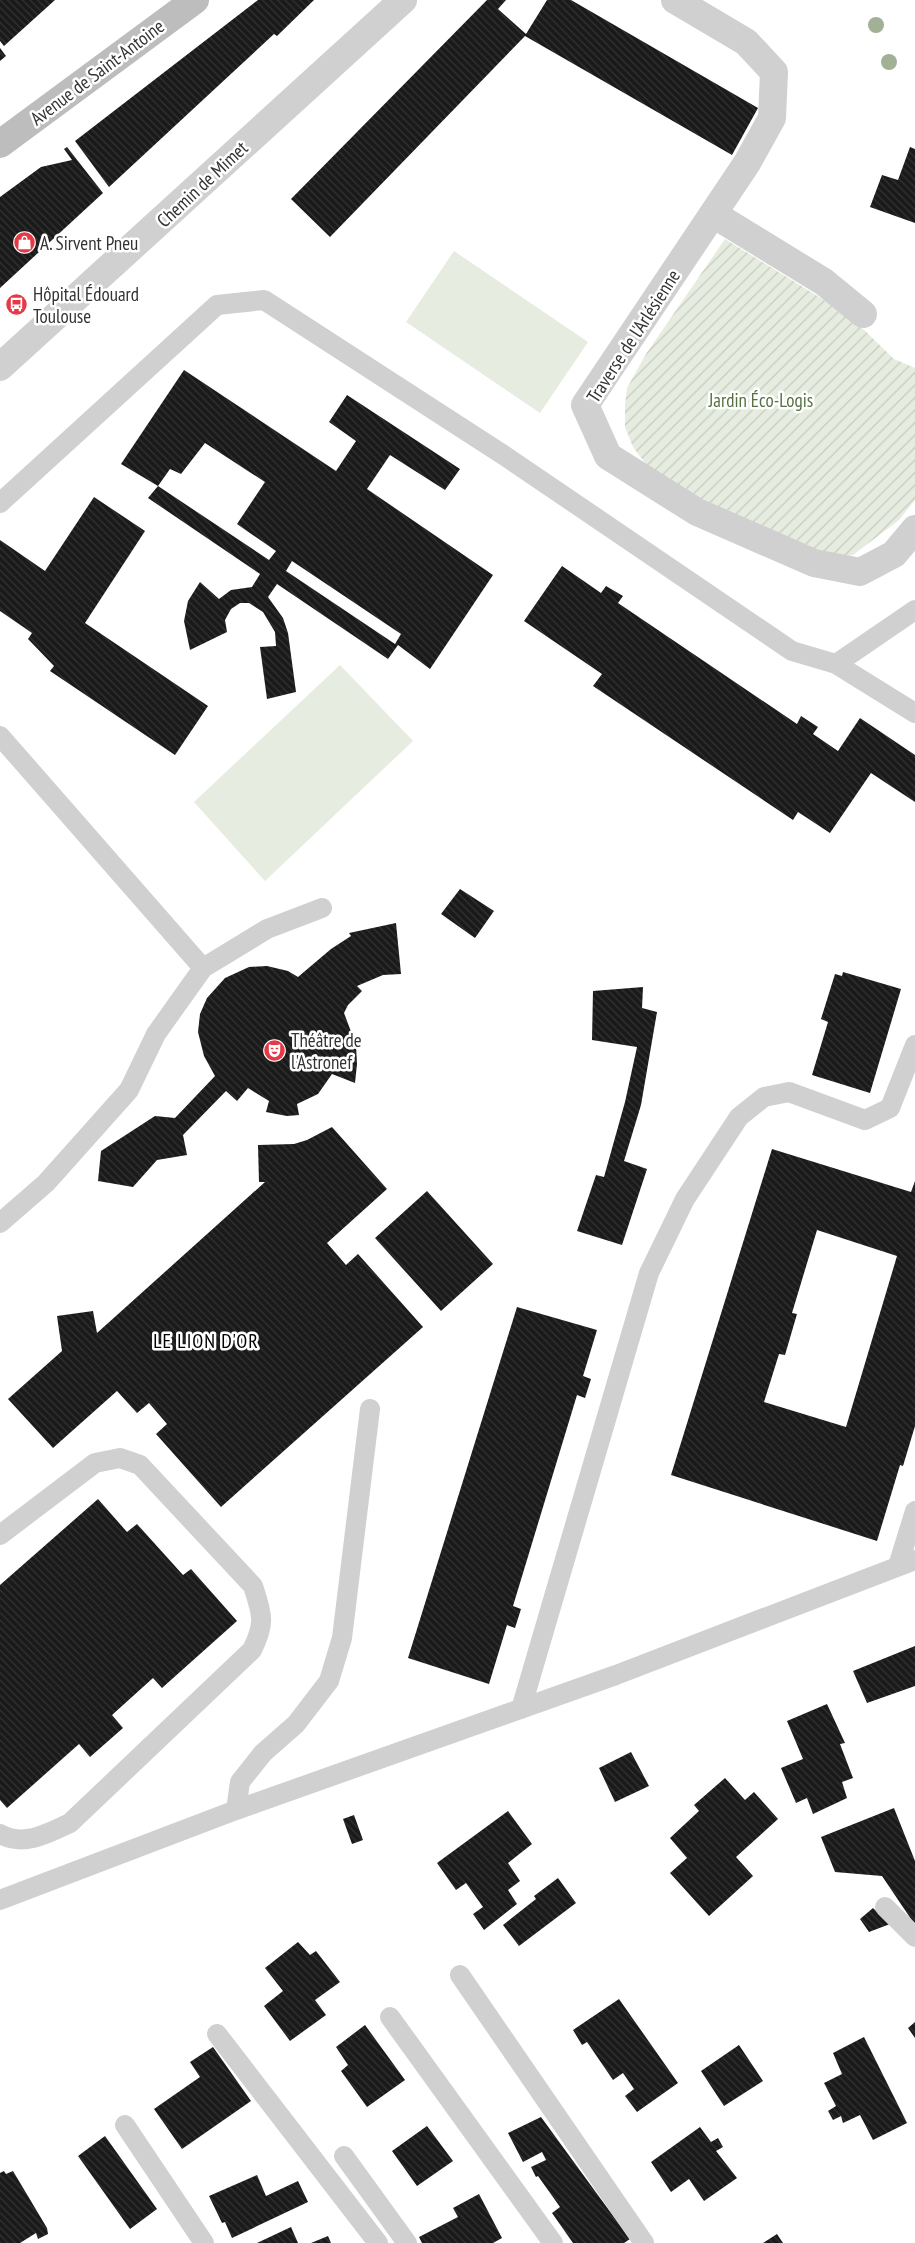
<svg xmlns="http://www.w3.org/2000/svg" width="915" height="2243" font-family="'PT Sans Narrow',sans-serif">
<style>
.grass{fill:#e6ecdf}
.garden{fill:url(#garden-furrows)}
.building{fill:url(#building-back-hatch);fill-rule:evenodd}
.lines{fill:none;stroke-linecap:round;stroke-linejoin:round}
.lane{stroke:#d0d0d0;stroke-width:20}
.street{stroke:#d0d0d0;stroke-width:28}
.secondary{stroke:#bdbdbd;stroke-width:28}
.tree{fill:#a2b095}
.labels{text-anchor:middle;stroke-width:5;stroke-linejoin:round;paint-order:stroke}
.street-label{font-size:19px;fill:#333;stroke:#fff}
.poi-label{font-size:19px;fill:#333;stroke:#fff;text-anchor:start}
.park-label{font-size:19px;fill:#56703f;stroke:#fff}
.neighbourhood-label{font-size:20px;letter-spacing:1px;fill:#000;stroke:#fff}
</style>
<defs>
<pattern id="garden-furrows" width="10" height="10" patternUnits="userSpaceOnUse" patternTransform="scale(1.25)"><rect width="10" height="10" fill="#e6ecdf"/><path d="M-1 1l2-2M0 10L10 0M9 11l2-2" fill="none" stroke="#c6cbc0"/></pattern>
<pattern id="building-back-hatch" width="6" height="6" patternUnits="userSpaceOnUse" patternTransform="scale(1.25)"><rect width="6" height="6" fill="#1a1a1a"/><path d="M-1 5l2 2M0 0l6 6M5-1l2 2" fill="none" stroke="#333"/></pattern>
</defs>
<rect width="100%" height="100%" fill="#fff"/>
<path class="grass" d="M454 251 588 342 540 413 406 322Z
M340 665 413 741 265 881 194 802Z"/>
<path class="garden" d="M725 239 837 308 858 324 894 359 915 368V500L899 520 853 555 833 558 679 492 652 472 633 447 625 427V405L627 388 646 354Z"/>
<path class="building" d="M0 0H55L4 46 0 41Z
M258 0H314L277 36 274 34 109 187 75 141Z
M487 0H506L498 9 526 34 547 0H571L758 108 732 155 525 36 330 237 291 199Z
M0 48 6 56 0 61Z
M67 147 103 193 0 288V197L41 167 72 160 64 149Z
M910 147 915 149V223L870 207 882 175 898 180Z
M184 370 336 471 356 441 329 422 347 395 460 469 445 490 390 455 367 489 493 575 430 669 398 645 388 659 277 584 268 597 283 618 288 633 296 692 267 699 260 647 276 646 275 632 263 612 249 603H240L231 609 225 620 227 632 190 650 184 621 188 601 200 582 219 599 231 590 252 587 260 574 148 498 158 486 269 560 276 551 237 524 265 482 205 443 181 474 170 469 158 486 121 464ZM292 561 401 634 395 644 286 571Z
M94 497 145 531 85 623 208 706 175 755 50 671 54 666 28 639 32 633 0 611V540L45 571Z
M562 566 601 593 606 586 623 596 618 603 797 724 801 716 818 727 813 734 838 751 860 718 915 755V802L871 773 830 833 798 812 793 820 593 686 602 674 524 621Z
M460 889 494 911 475 938 441 914Z
M396 923 401 974 383 975 357 986 362 991 348 1005 344 1013 356 1045 357 1064 355 1083 332 1074 318 1094 297 1104 299 1115 287 1116 266 1112 269 1101 248 1088 237 1101 226 1091 183 1135 187 1155 157 1160 133 1187 98 1181 101 1151 155 1116 175 1118 215 1076 204 1056 198 1032 200 1014 207 998 225 978 249 967 267 966 288 971 298 977 331 949 351 936 349 933Z
M843 972 901 989 870 1093 812 1075 828 1022 821 1019 835 974 842 976Z
M643 987 642 1008 657 1012 641 1105 624 1161 647 1169 622 1245 577 1231 596 1175 604 1177 625 1102 637 1047 592 1040 593 991Z
M332 1127 387 1189 327 1243 346 1265 358 1254 423 1327 221 1507 156 1434 167 1424 149 1403 137 1413 117 1391 53 1448 8 1399 62 1351 57 1316 93 1311 97 1333 265 1182H259L258 1145 294 1144 307 1140Z
M772 1149 911 1192 915 1181V1426L903 1466 900 1465 877 1541 671 1475ZM817 1230 897 1256 846 1427 764 1402 779 1354 785 1355 797 1314 792 1313Z
M427 1191 493 1264 441 1311 375 1238Z
M517 1307 597 1330 583 1376 591 1379 585 1398 577 1395 513 1606 521 1609 515 1628 507 1625 489 1684 408 1658Z
M98 1499 127 1532 137 1524 183 1575 191 1569 237 1621 162 1688 153 1678 112 1715 123 1728 90 1757 79 1744 7 1808 0 1800V1585Z
M915 1646V1686L867 1703 853 1671Z
M827 1704 845 1743 840 1744 853 1778 842 1782 847 1798 813 1814 807 1798 796 1803 781 1768 803 1759 787 1721Z
M631 1752 649 1786 615 1802 599 1768Z
M725 1778 745 1800 754 1792 778 1819 736 1857 753 1876 709 1916 670 1873 687 1858 670 1838 699 1811 694 1805Z
M894 1808 915 1861V1925L882 1876 835 1872 821 1837Z
M508 1811 532 1844 508 1863 520 1881 508 1890 517 1904 484 1930 473 1914 483 1907 466 1883 456 1890 437 1863Z
M354 1815 363 1840 352 1844 343 1819Z
M558 1878 576 1903 519 1946 503 1925 536 1899 534 1896Z
M873 1908 890 1924 869 1932 860 1919Z
M298 1942 310 1955 316 1951 340 1982 315 2000 326 2015 290 2041 264 2006 283 1991 265 1968Z
M619 1999 678 2083 637 2112 625 2096 634 2089 623 2073 613 2080 587 2042 582 2045 573 2030Z
M915 2022V2038L908 2028Z
M365 2025 405 2080 367 2107 341 2071 348 2065 336 2047Z
M864 2037 907 2123 873 2140 860 2115 843 2123 841 2116 833 2120 828 2111 836 2106 824 2083 842 2074 833 2053Z
M739 2045 763 2081 724 2106 701 2071Z
M213 2047 251 2101 182 2149 154 2109 200 2077 190 2062Z
M541 2117 630 2239 624 2243H573L552 2213 560 2207 538 2176 536 2177 531 2167 546 2160 542 2152 523 2162 508 2133Z
M427 2126 453 2161 417 2186 392 2151Z
M700 2127 711 2142 718 2138 723 2147 716 2151 737 2178 704 2201 689 2179 671 2192 651 2162Z
M105 2136 157 2209 130 2229 78 2156Z
M4 2171 6 2174 13 2171 47 2228 48 2234 38 2239 36 2233 20 2243H0V2173Z
M257 2175 266 2196 298 2181 308 2202 232 2238 225 2222 222 2223 209 2196Z
M479 2194 502 2238 493 2243H422L419 2237 458 2217 453 2208Z
M291 2227 298 2243H257Z
M777 2234 783 2243H763Z
M328 2236 331 2243H311Z"/>
<g class="lines">
<path class="lane" d="M0 503 217 305 264 300 505 456 792 651 836 664 915 610
M836 664 915 713
M0 736 203 968 156 1034 129 1090 46 1183 0 1223
M203 968 267 929 322 908
M0 1535 95 1463 120 1458 140 1465 253 1586C262 1614 266 1622 252 1650L70 1823C47 1834 24 1847 0 1834
M898 1566 915 1511
M521 1709 649 1273 685 1199 739 1117 764 1097 789 1092 865 1120 890 1108 915 1045
M236 1810 240 1782 263 1753 296 1724 329 1681 342 1638 370 1409
M0 1900 236 1810 616 1675 915 1560
M885 1907 915 1937
M460 1975 644 2243
M390 2017 553 2243
M217 2034 378 2243
M125 2125 204 2243
M344 2156 407 2243"/>
<path class="street" d="M675 0 746 42 774 72 772 118 747 163 585 405 608 456 697 512 814 563 860 572 894 554 915 529
M713 214 824 282 863 314
M0 367 403 0"/>
<path class="secondary" d="M0 144 195 0"/>
</g>
<g class="tree">
<circle cx="876" cy="25" r="8"/>
<circle cx="889" cy="62" r="8"/>
</g>
<defs>
<symbol id="shop-disc" viewBox="-11 -11 22 22"><circle r="9.5" fill="#e63946" stroke="#fff"/><path d="M-5-2.5h2.3a2.7 3.5 0 0 1 5.4 0H5L5.5 6h-11ZM-1.5-2.5h3a1.5 2.3 0 0 0-3 0Z" fill="#fff"/></symbol>
<symbol id="bus-disc" viewBox="-11 -11 22 22"><circle r="9.5" fill="#e63946" stroke="#fff"/><path d="M-5-6H5V4H4V6H2V4H-2V6H-4V4H-5ZM-3.5-4V0h7V-4ZM-3.5 1.2v1.5H-2V1.2ZM2 1.2v1.5H3.5V1.2Z" fill="#fff"/></symbol>
<symbol id="theatre-disc" viewBox="-11 -11 22 22"><circle r="9.5" fill="#e63946" stroke="#fff"/><path d="M-5-5.5Q0-4 5-5.5V0Q5 5 0 6Q-5 5-5 0ZM-3.3-2.5H-1v1.5H-3.3ZM1-2.5H3.3v1.5H1ZM-2.8 1Q0 5.5 2.8 1Z" fill="#fff"/></symbol>
</defs>
<g fill-rule="evenodd">
<use href="#shop-disc" x="12" y="230" width="25" height="25"/>
<use href="#bus-disc" x="4" y="292" width="25" height="25"/>
<use href="#theatre-disc" x="262" y="1038" width="25" height="25"/>
</g>
<g class="labels">
<g class="street-label">
<text transform="translate(97 72) rotate(-37)" y="7">Avenue de Saint-Antoine</text>
<text transform="translate(202 184) rotate(-43)" y="7">Chemin de Mimet</text>
<text transform="translate(633 336) rotate(-57)" y="7">Traverse de l'Arlésienne</text>
</g>
<g class="poi-label">
<text x="40" y="250">A. Sirvent Pneu</text>
<text x="33" y="301">Hôpital Édouard<tspan x="33" dy="22">Toulouse</tspan></text>
<text x="291" y="1047">Théâtre de<tspan x="291" dy="22">l'Astronef</tspan></text>
</g>
<g class="park-label">
<text x="761" y="407">Jardin Éco-Logis</text>
</g>
<g class="neighbourhood-label">
<text x="206" y="1348">LE LION D'OR</text>
</g>
</g>
</svg>
